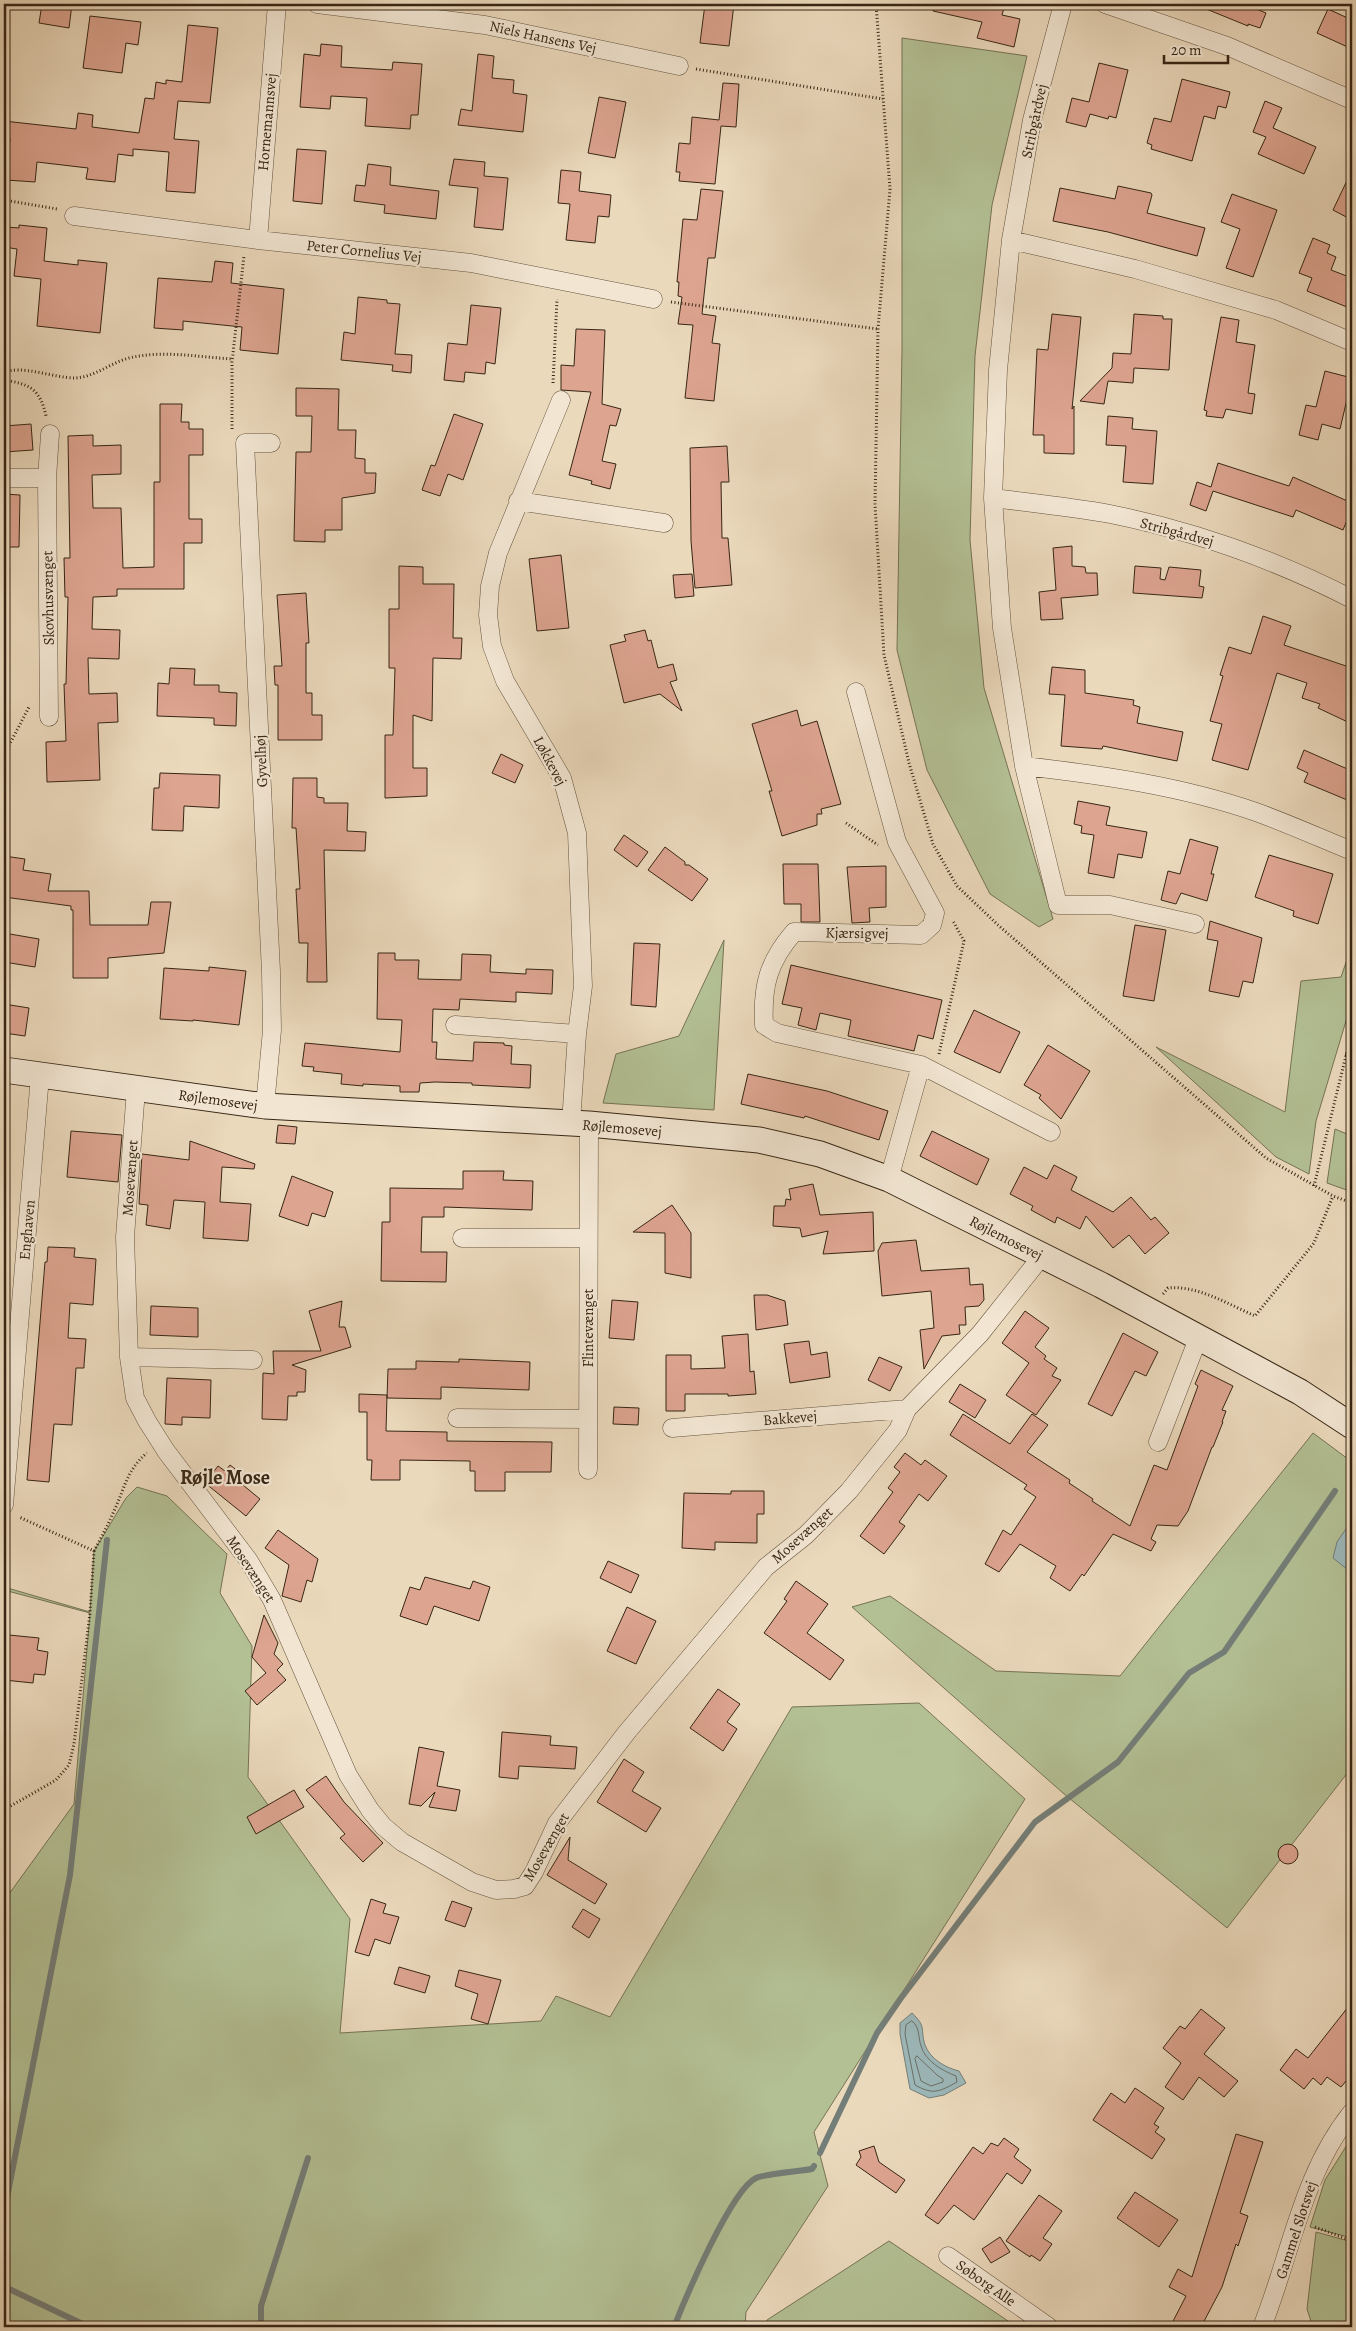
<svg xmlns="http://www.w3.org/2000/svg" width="1356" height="2331" font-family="Alegreya,serif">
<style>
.green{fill:#b3c094;stroke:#757354}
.water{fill:#9cb8ba;stroke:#747e78}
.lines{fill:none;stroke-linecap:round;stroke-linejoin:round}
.shore{stroke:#6a6f67;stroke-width:1}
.stream{stroke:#747e78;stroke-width:6}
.building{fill:#dda490;stroke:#372614}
.street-casing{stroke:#64533e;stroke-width:19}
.secondary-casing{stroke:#372614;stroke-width:27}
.path{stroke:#372614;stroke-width:3;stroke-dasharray:1 2.5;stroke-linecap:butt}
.street{stroke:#f2e6d3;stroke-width:18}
.secondary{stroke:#f2e6d3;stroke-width:25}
.labels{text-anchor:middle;stroke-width:4.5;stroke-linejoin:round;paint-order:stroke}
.street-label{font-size:15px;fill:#372614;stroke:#f2e6d3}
.district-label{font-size:20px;font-weight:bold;fill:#372614;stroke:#f2e6d3}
</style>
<rect width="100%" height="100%" fill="#ebd9bc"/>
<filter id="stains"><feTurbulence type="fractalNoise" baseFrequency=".004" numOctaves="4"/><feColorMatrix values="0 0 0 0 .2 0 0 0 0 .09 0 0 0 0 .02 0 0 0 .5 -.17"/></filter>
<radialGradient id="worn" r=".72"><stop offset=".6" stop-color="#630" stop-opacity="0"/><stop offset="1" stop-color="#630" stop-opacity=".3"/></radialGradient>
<path class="green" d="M902 38 1027 56 992 205 975 356 970 540 984 688 1053 919 1039 927 990 894 927 770 897 650 902 350Z
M724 940 714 1110 603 1103 616 1054 679 1036Z
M1352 945V1001L1316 1121 1309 1174 1276 1157 1156 1047 1285 1112 1301 981 1341 977Z
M1335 1129 1352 1136V1192L1327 1183Z
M1313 1433 1352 1462V1599L1346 1607 1352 1612V1767L1227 1928 1063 1793 852 1607 890 1596 996 1671 1120 1676Z
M137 1487 167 1496 227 1554 220 1593 252 1646 248 1777 350 1919 340 2033 541 2021 556 1996 610 2017 792 1707 919 1703 1025 1799 814 2132 828 2186 746 2312 745 2327H4V1901L74 1804 90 1613 4 1590V1587L90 1612 94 1551 126 1498Z
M1352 2137V2238L1310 2227 1325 2180Z
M1316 2232 1352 2242V2327H1313L1307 2309Z
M889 2241 1017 2327H767V2320Z"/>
<path class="water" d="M1352 1520V1565L1348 1570 1333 1558 1337 1542Z
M912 2013C927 2027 920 2029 925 2045 930 2059 946 2068 959 2071L966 2083 944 2095 929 2098 910 2089 900 2034V2023Z"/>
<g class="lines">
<path class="shore" d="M912 2021C920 2027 918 2037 921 2046 925 2061 943 2071 956 2076L957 2082C939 2092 933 2095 915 2085L905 2034 906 2025Z
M917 2056 937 2075 943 2079V2082L931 2086 921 2081 915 2059Z"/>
<path class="stream" d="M820 2153 877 2033 901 1998 1035 1822 1118 1762 1189 1673 1224 1652 1335 1491
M4 2213 70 1875 107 1540
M4 2283 5 2287 89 2327
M261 2327V2306L308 2158
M674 2327C685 2299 731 2190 756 2178 764 2174 801 2171 812 2169L814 2166"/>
</g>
<path class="building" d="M42 4H72L69 28 39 23Z
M705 4H734L729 46 700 43Z
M934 4H1005L1002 15 1020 19 1014 47 977 38 982 22 933 11Z
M1194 4H1256L1254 8 1266 13 1260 28 1248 24V26Z
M1328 9 1352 20V49L1317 33Z
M90 16 141 22 138 45 126 43 122 73 83 68Z
M188 25 218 28 210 103 178 101 174 139 199 141 195 193 166 191 169 152 133 149V156L118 154 115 182 86 179 88 168 37 162 35 182 6 180 10 138H4V121L76 129 78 113 93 115 92 127 139 133 145 98 154 99 156 82 166 84V80L182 82Z
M321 44 342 46 341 67 392 70 393 62 422 64 418 115H411L410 129 365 126 367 98 331 96 330 109 300 107 304 54 320 56Z
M478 54 494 56 492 78 514 80 513 93 527 95 523 132 458 125 461 109 472 111Z
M1099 63 1128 70 1116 118 1109 116 1108 119 1090 114 1086 127 1066 122 1072 98 1089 102Z
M1182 79 1230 92 1226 108 1218 106 1215 119 1204 116 1192 161 1151 149 1152 145 1147 143 1154 118 1171 122Z
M723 83 739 84 736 127 721 126 715 184 679 181 680 172H676L679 143 690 144 692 117 719 120Z
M599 97 626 102 615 158 588 153Z
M1265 101 1282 108 1273 128 1316 147 1304 174 1258 154 1266 137 1253 132Z
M297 149 326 151 322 204 293 201Z
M454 159 485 162 484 176 508 178 503 230 474 227 478 188 449 185Z
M368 164 391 167 390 185 439 191 436 219 384 213 385 205 354 201 356 185 365 186Z
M561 170 581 172 579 191 611 195 609 217 598 216 595 243 566 240 570 204 558 203Z
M1352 170V220L1333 210Z
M1118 186 1151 193 1152 195 1147 213 1205 228 1197 256 1108 232 1053 221 1060 188 1115 199Z
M701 189 723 191 715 258H708L702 314 716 316 712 343 720 344 714 401 685 398 693 325 678 324 682 297 678 296 679 282H677L683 219 697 220Z
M1232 194 1277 210 1253 277 1226 268 1240 229 1221 222Z
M19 225 47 228 44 261 78 265V260L107 263 100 333 37 326 41 279 14 276 17 249 4 247 6 227 19 228Z
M1313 238 1330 245 1327 253 1336 257 1331 270 1352 278V309L1307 291 1312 278 1299 273Z
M215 261 233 263 231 283 284 289 278 354 240 350 242 327 183 321V330L154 328 158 278 212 282Z
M358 297 387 300V303L400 304 395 354 412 355 411 373 392 371 393 365 341 360 344 332 355 334Z
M471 305 501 308 495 364 486 362 485 374 465 372 464 382 444 380 448 343 467 345Z
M1052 314 1081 317 1072 409 1074 406V454L1044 453V435H1033L1037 349 1048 350Z
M1134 314 1163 316V319H1172L1169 370 1134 368 1133 383 1108 381 1104 404 1080 401 1112 368 1113 353 1131 354Z
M1221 317 1239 320 1236 342 1255 345 1248 393 1255 394 1252 414 1226 409 1223 418 1206 416 1207 411 1204 410Z
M576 329 605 330 602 404 621 409 616 426 610 425 602 461 616 464 610 489 591 484 592 481 569 475 591 392 561 390V365L574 366Z
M1325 371 1352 378 1340 429 1322 424 1318 440 1299 435 1306 405 1316 407Z
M296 388 339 389 338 430H356L355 458 365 459V473H376L375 493 342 498V530H325V542L294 541 296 452H311L312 416H296Z
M160 404H182L181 422H189V429H203V455H189V519H202V543H184V589H117V596L93 597 92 629 120 630 119 659 88 658 89 694 117 693 118 722 98 723 100 780 47 782 46 742 66 741 64 684H66L68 597H65L64 558H70L68 436 93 435V446L121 445V474L92 475 93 508H121L123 568 154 567V482H160Z
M454 414 483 424 463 480 448 474 440 496 422 490 431 465 435 466Z
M1108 416 1133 418 1132 429 1157 431 1153 484 1123 482 1126 446 1106 445Z
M31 424 33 450 4 452V426Z
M727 446 729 482H721L722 538H728L732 585 695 588 691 541 690 448Z
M1218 463 1289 486 1293 477 1352 503V508L1343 530 1296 510 1293 517 1213 491 1206 511 1190 505 1197 482 1211 487Z
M4 494 20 495 19 547H4Z
M1072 546V566L1085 567 1086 573H1097L1098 595 1061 598 1063 619 1041 620 1039 592 1056 590 1053 548Z
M561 555 569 628 537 631 529 559Z
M399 566 423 567V584H454L453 638H462L461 659 433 658 432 721 413 715V768H427V796L385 798V735H393L395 668H389V609H399Z
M1135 566 1161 568 1160 579 1165 580 1169 567 1201 570 1199 586 1204 587 1202 598 1133 593Z
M692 574 694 596 675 598 673 575Z
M306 593 309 643H306V693H312V715H322V740H278V685H275L274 666H282L277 595Z
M1263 616 1291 626 1284 645 1352 668V724L1318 708 1320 704 1302 698 1307 683 1277 673 1248 770 1212 760 1222 724 1210 721 1223 676 1220 675 1229 647 1251 654Z
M645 630 648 641 651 640 658 668 673 664 677 680 670 682 682 711 660 694 624 703 610 645 626 641 624 635Z
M1052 667 1085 670V693L1134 700 1133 705 1140 707 1137 723 1183 732 1177 761 1103 746 1102 749 1061 746 1065 695 1049 694Z
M170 668 195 669 194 685H219V692L237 693 236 726 214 725V718L157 716 158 683 169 684Z
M797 710 801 726 817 721 841 804 821 809 822 814H817V825L782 836 769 791H772L752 724Z
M1304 750 1352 771V802L1304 782 1308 773 1297 768Z
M501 754 523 765 515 783 492 773Z
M160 773 220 775 219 808 184 806 183 831 152 830 154 788H159Z
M293 778H317V797L324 798V803H348L347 831 366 832 365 851 324 850 327 982H307L308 943H299L296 889H300L296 828H292Z
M1078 801 1110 807 1106 825 1147 832 1142 858 1118 854 1114 878 1088 873 1094 835 1081 833 1082 826 1074 824Z
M624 835 648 852 637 867 614 850Z
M1190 839 1218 847 1211 874H1214L1207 901 1181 893 1176 904 1161 900 1168 871 1180 874Z
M665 847 685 862V865H689L708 879 692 901 648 870Z
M1269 855 1333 874 1318 924 1293 916 1294 911 1255 897Z
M4 856 25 859 23 870 51 874 48 891H89L90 925H148L151 902H171L164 953 108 958V978H73V910H71V906L4 897Z
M783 864H818L820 922H801V904H784Z
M886 866V907L869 908 870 922 852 923 847 867Z
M1210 921 1262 938 1253 983 1243 981 1239 997 1209 991 1218 941 1207 939Z
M1135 925 1166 930 1154 1001 1123 996Z
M4 933 39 939 35 967 4 962Z
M634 943 660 944 656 1007 631 1005Z
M378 953H395V960H419L418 979 461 980 462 954 491 955 490 972 526 974V969L553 970 552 994 516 992V1002L460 999 459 1010 433 1009 432 1042H437L436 1059 473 1061 474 1042 504 1043V1045L512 1046 511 1064 531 1065 530 1088 472 1085V1083L435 1082 420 1083 419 1092H400V1086L363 1084V1086L341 1084 342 1074 313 1071 314 1067 302 1066 305 1043 400 1052 402 1020 377 1019Z
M791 965 942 1000 933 1039 918 1035 914 1051 848 1036 851 1020 820 1013 816 1030 798 1025 802 1008 782 1004Z
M209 967 246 971 239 1025 193 1020V1021L160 1019 164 968 209 971Z
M4 1004 29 1008 25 1036 4 1033Z
M974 1010 1020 1032 1000 1073 954 1052Z
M1048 1045 1090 1071 1061 1119 1039 1098 1041 1095 1024 1085Z
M748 1074 827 1091 888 1111 879 1140 805 1116 804 1118 741 1104Z
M278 1125 297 1127 295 1144 276 1143Z
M71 1131 122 1135 118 1182 67 1177Z
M932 1131 989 1159 977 1185 920 1156Z
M190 1141 255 1164 254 1169 222 1167 220 1202 251 1204 248 1241 203 1238 205 1202 174 1200 170 1229 146 1225 148 1205 139 1204 142 1154 189 1160Z
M1054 1165 1077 1177 1071 1190 1113 1212 1131 1197 1151 1220 1155 1217 1169 1233 1145 1254 1129 1235 1113 1248 1086 1216 1080 1229 1057 1217 1055 1223 1031 1210 1033 1206 1010 1194 1024 1167 1047 1179Z
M463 1171H504L503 1180 533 1181 532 1210 444 1207V1217H422L421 1252H447L446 1282 381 1281 382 1222H390V1188L463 1189Z
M292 1176 333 1192 325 1217 312 1213 308 1226 279 1216Z
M813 1184 820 1215 873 1212 874 1251 823 1254 828 1231 802 1237 800 1228 773 1226 774 1206H785L786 1199 791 1200 789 1189Z
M672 1205 691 1233V1278L665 1273V1233L633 1232Z
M916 1240 921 1271 969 1268 970 1285 983 1284 984 1300 979 1306 965 1307 966 1325H959L960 1334 942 1336 924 1369 920 1330 934 1328 931 1291 882 1296 878 1251 882 1243Z
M48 1247 75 1248 74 1257 96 1259 93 1305 70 1303 68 1338 86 1339 84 1365V1368H76L72 1425 54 1424 49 1482 27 1480 45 1262H47Z
M754 1295H767L785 1301 788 1325 756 1330Z
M612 1300 638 1302 634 1340 609 1338Z
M342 1301 339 1327H345L351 1347 292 1365 306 1370 305 1392H297V1396H288L287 1420 262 1419 263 1373 274 1374 273 1351H321L309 1311Z
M151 1306 198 1308V1337L150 1335Z
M1025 1311 1049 1328 1035 1347 1046 1356 1044 1359 1057 1368 1052 1376 1061 1380 1036 1415 1006 1395 1029 1363 1002 1343Z
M1123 1333 1158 1352 1146 1376 1135 1371 1112 1416 1088 1404Z
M748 1334 750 1372 754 1371 756 1394 728 1396V1394H685V1411H666V1355H691V1369L725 1368 722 1336Z
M809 1341 811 1355 827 1352 830 1377 790 1383 784 1344Z
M879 1357 902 1367 890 1391 868 1380Z
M459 1359 530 1362 529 1390 441 1387V1399L387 1398 388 1369H416V1361L459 1362Z
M1201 1370 1233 1386 1222 1410 1226 1411 1222 1422H1223L1213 1447H1212L1188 1511 1178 1526 1157 1525 1151 1539 1156 1542 1151 1551 1113 1534 1084 1576 1082 1574 1070 1591 1050 1578 1056 1566 1020 1544 999 1572 985 1564 1003 1530 1011 1535 1036 1497 1024 1489 1027 1485 950 1435 963 1414 1010 1444 1032 1414 1048 1425 1027 1452 1070 1480 1069 1483 1093 1499 1092 1501 1130 1526 1154 1465 1167 1470 1198 1386 1195 1384Z
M167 1378 211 1380 210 1418 182 1417V1425L165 1424Z
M960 1384 986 1400 975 1418 949 1402Z
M359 1394 387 1395 386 1431 447 1432V1441L552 1442 551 1472H505V1491H475V1471H470V1461L400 1460V1480H371L372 1460H367V1412H359Z
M614 1407 639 1408 638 1425 613 1424Z
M905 1453 921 1465 925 1460 947 1476 928 1501 919 1494 899 1522 905 1526 884 1554 860 1536 893 1492 888 1488 900 1472 894 1467Z
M230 1465 243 1475 238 1481 260 1499 246 1516 205 1483 218 1466 225 1471Z
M731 1491H764V1514H757V1543L715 1542V1550L682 1548 684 1493 731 1494Z
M278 1530 318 1559 312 1582 307 1580 301 1602 282 1596 289 1565 265 1548Z
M608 1561 639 1575 631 1593 600 1578Z
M425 1577 470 1589 473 1581 490 1587 479 1621 434 1606 427 1625 400 1616 410 1587 420 1590Z
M796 1581 828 1604 807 1633 844 1660 830 1680 764 1633 787 1601 784 1599Z
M627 1607 656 1621 636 1664 607 1651Z
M264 1615 278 1643 274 1654 283 1664 277 1670 286 1680 257 1705 245 1691 266 1673 252 1657Z
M9 1635 39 1638 37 1650 48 1652 45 1675 34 1674 33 1683 4 1680Z
M718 1689 740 1704 727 1722 737 1729 723 1751 690 1728Z
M502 1732 551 1736 550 1745 577 1747 575 1769 519 1766 518 1779 499 1777Z
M419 1747 444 1752 437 1786 460 1790 456 1811 429 1807 435 1792 421 1806 409 1804Z
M624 1759 644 1772 632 1791 661 1808 646 1832 597 1802Z
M326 1776 344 1802 383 1843 363 1862 340 1838 345 1834 306 1790Z
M294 1790 304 1807 256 1834 247 1817Z
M570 1837 568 1860 607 1884 595 1904 547 1875Z
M1278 1854a10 10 0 1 1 20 0a10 10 0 1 1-20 0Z
M371 1899 386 1904 383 1913 399 1917 390 1944 375 1939 369 1956 355 1952Z
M452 1901 472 1908 465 1927 445 1920Z
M583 1909 600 1919 589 1938 572 1927Z
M399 1967 430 1976 425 1993 394 1984Z
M459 1970 501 1980 488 2024 471 2019 478 1994 455 1986Z
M1352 2002V2074L1341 2087 1327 2077 1321 2085 1313 2078 1304 2089 1280 2070 1296 2049 1308 2058Z
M1201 2009 1225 2028 1204 2054 1238 2081 1224 2097 1199 2077 1183 2100 1165 2087 1181 2063 1163 2048 1180 2026 1185 2029Z
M1135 2088 1164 2108 1154 2124 1159 2127 1155 2132 1165 2139 1152 2159 1093 2120 1111 2093 1125 2103Z
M1236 2134 1263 2142 1240 2213 1248 2216 1238 2246 1236 2244 1222 2287 1201 2327H1170L1186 2296 1169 2287 1178 2269 1192 2277Z
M1004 2138 1019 2149 1014 2157 1031 2170 1022 2184 1007 2173 974 2220 954 2205 938 2224 925 2215 973 2147 983 2154 991 2143 998 2146Z
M874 2146 879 2162 905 2180 896 2193 856 2165 861 2157 859 2151Z
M1135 2192 1178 2220 1159 2247 1117 2218Z
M1039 2195 1062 2211 1043 2238 1052 2244 1040 2261 1031 2255 1030 2257 1006 2241Z
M1000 2237 1010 2252 991 2263 982 2249Z"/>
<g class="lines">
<defs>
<path id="street" d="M317 4 485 25 679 66
M1063 4 1032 120 1011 240 998 370 993 498 1002 628 1024 766 1058 905H1110L1195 924
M1105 4 1227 46 1352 100
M74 216 258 240 471 263 653 299
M258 240 277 4
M1011 240 1135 269 1276 310 1352 342
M561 400 498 553 490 586 488 615 492 646 505 681 562 778 577 833 583 986 577 1034 571 1123
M4 478H47L49 717
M47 478 50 434
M993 498C1032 503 1072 507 1110 514 1194 531 1276 560 1352 599
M518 501 664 523
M856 692 897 842 935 913 932 925 921 935 794 932C768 962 762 986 764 1025L777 1033 921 1065 889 1179
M1024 766C1102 775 1181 786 1256 812 1289 824 1320 838 1352 851
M455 1025 577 1034
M921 1065 1051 1132
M136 1089 125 1237 129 1357 135 1398 147 1421 166 1451 249 1561 272 1600 348 1775 370 1810 383 1826 402 1842 472 1882 496 1890 514 1889 525 1886 534 1872 557 1823 627 1732 766 1567 806 1535 849 1491 898 1430 907 1409 980 1334 1042 1256
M265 1106 272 1030 271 971 245 443H271
M462 1238H588
M129 1357 253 1360
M457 1418 588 1419
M672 1428 907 1409
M1158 1442 1199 1336
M588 1470 589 1124
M4 1505 40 1076
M948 2256 1049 2327
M1262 2327C1291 2254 1302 2174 1352 2112"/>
<path id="secondary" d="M4 1070 265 1106 589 1124 759 1140 820 1154 889 1179 1101 1285 1300 1392 1352 1426"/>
</defs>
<use href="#street" class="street-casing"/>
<use href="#secondary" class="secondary-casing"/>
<path class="path" d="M876 4 890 189 878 329 875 504 884 655 909 763 933 844 957 886 998 925 1266 1158 1333 1196 1352 1203
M696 69 883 99
M4 200 57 209
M671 302 878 329
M4 373C19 364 54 378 75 378 95 377 110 363 129 358 162 350 198 357 232 359
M4 380C30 384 40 389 46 416
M553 383 557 299
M232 429V362L244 256
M4 755 29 707
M846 823 878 845
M939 1054 964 941 953 921
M1345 1055H1352
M1314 1186 1352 1031
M1163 1294 1168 1288C1197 1285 1228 1304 1255 1316L1314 1243 1333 1196
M94 1551C101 1538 108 1525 114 1511 124 1490 127 1469 147 1453
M4 1814 9 1807 56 1780 69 1765 74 1744 90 1613 94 1551 19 1517
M1315 2227 1352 2241"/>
<use href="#street" class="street"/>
<use href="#secondary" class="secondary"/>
</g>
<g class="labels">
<g class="street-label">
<text transform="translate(543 37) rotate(12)" y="5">Niels Hansens Vej</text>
<text transform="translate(1034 121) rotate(-78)" y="5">Stribgårdvej</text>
<text transform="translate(267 122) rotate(-85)" y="5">Hornemannsvej</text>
<text transform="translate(364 251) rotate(6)" y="5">Peter Cornelius Vej</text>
<text transform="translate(1177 532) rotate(15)" y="5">Stribgårdvej</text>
<text transform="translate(48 598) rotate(-91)" y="5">Skovhusvænget</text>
<text transform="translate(261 761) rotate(-93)" y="5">Gyvelhøj</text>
<text transform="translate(550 761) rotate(62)" y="5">Løkkevej</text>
<text transform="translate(857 933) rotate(1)" y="5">Kjærsigvej</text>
<text transform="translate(218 1100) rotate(8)" y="5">Røjlemosevej</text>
<text transform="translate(622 1128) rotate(5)" y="5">Røjlemosevej</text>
<text transform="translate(130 1178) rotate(-86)" y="5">Mosevænget</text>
<text transform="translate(27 1230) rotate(-85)" y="5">Enghaven</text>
<text transform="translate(1006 1238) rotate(27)" y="5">Røjlemosevej</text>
<text transform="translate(588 1328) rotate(-90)" y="5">Flintevænget</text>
<text transform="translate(790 1418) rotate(-5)" y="5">Bakkevej</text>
<text transform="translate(802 1535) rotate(-42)" y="5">Mosevænget</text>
<text transform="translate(251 1569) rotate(57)" y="5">Mosevænget</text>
<text transform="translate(546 1847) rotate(-60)" y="5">Mosevænget</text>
<text transform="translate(1296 2230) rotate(-72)" y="5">Gammel Slotsvej</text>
<text transform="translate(986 2283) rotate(35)" y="5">Søborg Alle</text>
</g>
<g class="district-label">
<text x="225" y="1484">Røjle Mose</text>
</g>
</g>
<rect width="1356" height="2331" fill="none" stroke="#ebd9bc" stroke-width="20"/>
<rect x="5" y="5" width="1346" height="2321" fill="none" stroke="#372614" stroke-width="2.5"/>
<rect x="10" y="10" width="1336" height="2311" fill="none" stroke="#372614"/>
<path d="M1164 55v8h64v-8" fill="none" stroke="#372614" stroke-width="2.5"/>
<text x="1171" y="55" font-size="15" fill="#372614" stroke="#f2e6d3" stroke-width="4" paint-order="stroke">20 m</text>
<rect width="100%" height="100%" filter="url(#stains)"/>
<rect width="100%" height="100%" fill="url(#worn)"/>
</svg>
